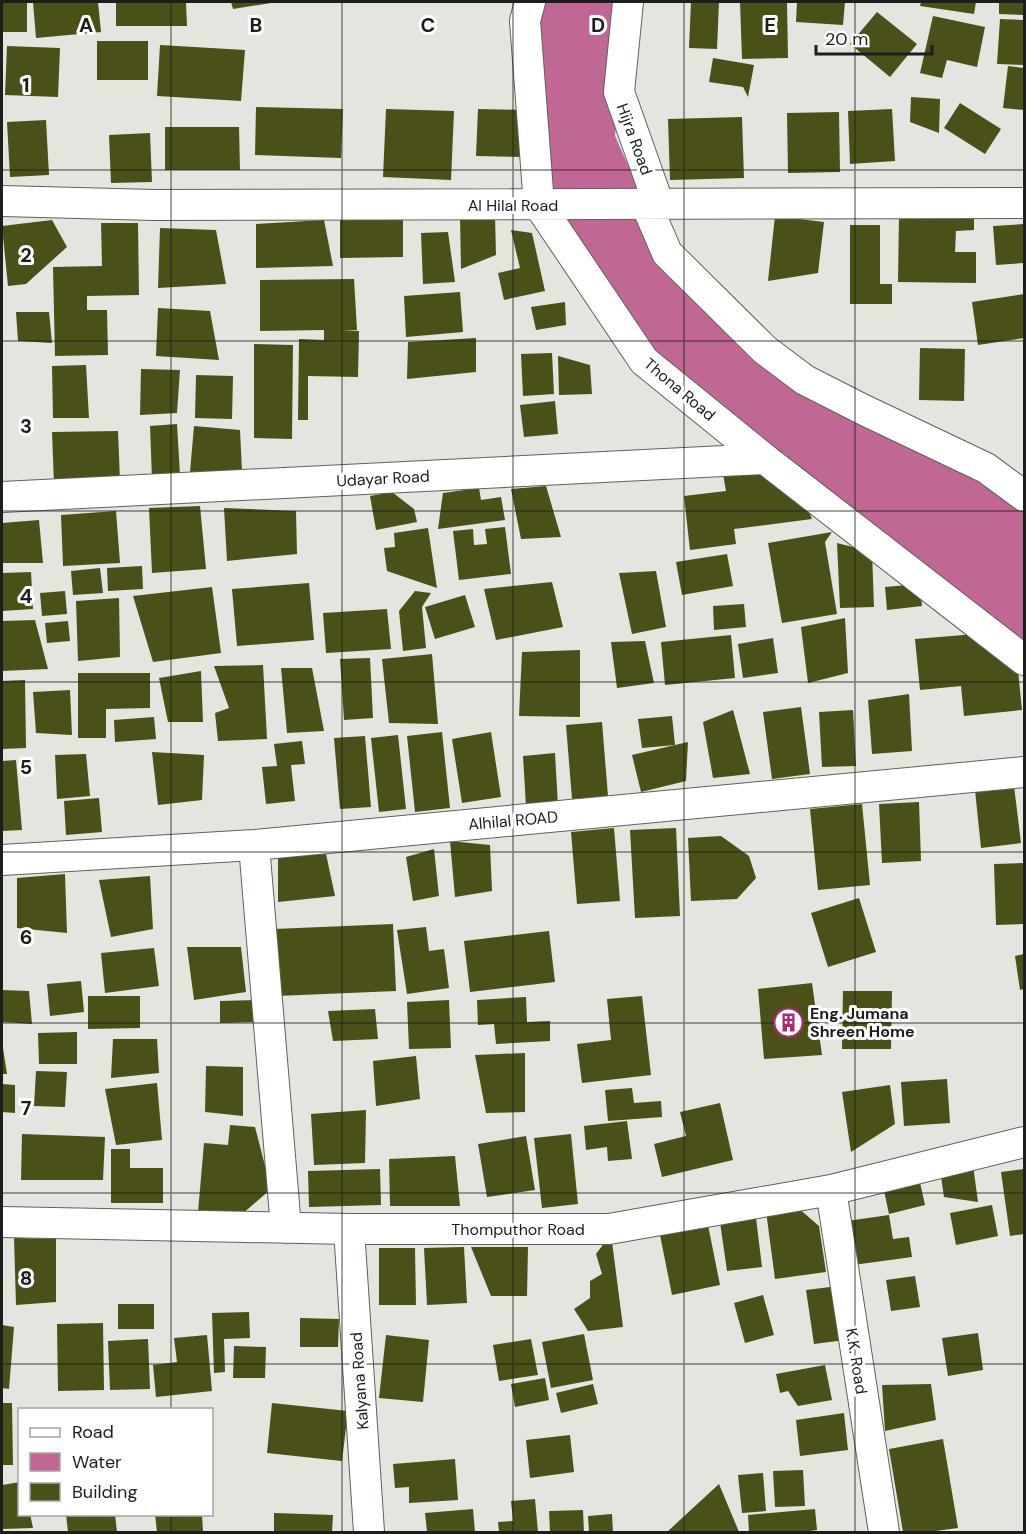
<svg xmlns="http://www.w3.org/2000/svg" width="1026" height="1534" font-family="'DM Sans',sans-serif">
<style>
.water{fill:#c16794}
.building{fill:#4b5019}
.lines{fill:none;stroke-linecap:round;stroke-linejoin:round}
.street-casing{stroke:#60615b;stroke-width:32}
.street{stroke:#fff;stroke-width:30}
.grid{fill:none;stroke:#1d1d1b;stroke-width:1.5;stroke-opacity:0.55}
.labels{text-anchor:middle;stroke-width:6;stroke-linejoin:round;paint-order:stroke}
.street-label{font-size:16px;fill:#1d1d1b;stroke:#fff}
.poi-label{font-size:16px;font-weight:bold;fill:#1d1d1b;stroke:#fff;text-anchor:start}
.grid-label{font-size:20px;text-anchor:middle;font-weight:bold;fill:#1d1d1b;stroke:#fff;stroke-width:6;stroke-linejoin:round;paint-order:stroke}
</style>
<rect width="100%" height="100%" fill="#e4e5de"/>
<path class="water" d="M534 2H628L615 136 667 253 795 378 1024 496V660L644 361 539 205 641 204 538 186Z"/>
<path class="building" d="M2 2H27V32H2Z
M33 2H98L101 32 36 38Z
M116 2H186L187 26H116Z
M231 2H271V3L233 9Z
M691 2H719L717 49 689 48Z
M740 2H787L788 58 742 59Z
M797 2H845L843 25 796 22Z
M921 2H976L974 14 920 6Z
M999 2H1024V15L999 14Z
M877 12 917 44 890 77 850 44Z
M933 16 985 27 977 67 947 60 942 78 920 73Z
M1000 19 1024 20V65L997 64Z
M97 41H148V80H97Z
M160 45 245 50 241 101 157 96Z
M7 46 60 48 58 97 5 95Z
M713 58 754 65 748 97 743 87 709 82Z
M1008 66 1024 68V110L1003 108Z
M911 97 940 99 939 133 910 122Z
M960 103 1001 129 985 154 944 128Z
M256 107 343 109 341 158 255 155Z
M386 109 454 111 451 180 383 177Z
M478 109 528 110 527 157 476 156Z
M892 109 895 161 850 164 848 111Z
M839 112 840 172 788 173 787 113Z
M742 117 744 178 670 180 668 119Z
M46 120 49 175 10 177 7 122Z
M165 127H239L240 170H165Z
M150 133 152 182 111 183 109 135Z
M495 215 496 255 461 269 460 217Z
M899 215H974V230L956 231 955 252H976V283L898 282Z
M775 216 824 222 818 273 768 281Z
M403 217V257L340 258V218Z
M52 220 67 247 26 284 8 286 2 226Z
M324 220 333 266 256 268V224Z
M101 223H138L139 295 87 296V310H107L108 355 55 356 53 267 102 266Z
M1024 224V263L996 265 993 226Z
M850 225H880V284H892V304H850Z
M160 228 216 230 226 284 158 288Z
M511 230 532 233 545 291 504 300 498 273 520 268Z
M448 232 455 282 423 284 421 233Z
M354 279 357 330H343L359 331 358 377 308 376V420H298L299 339 324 340V330L260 331V280Z
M460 292 463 332 406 337 404 296Z
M1024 294V338L978 345 972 302Z
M565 302 566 325 536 330 531 307Z
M158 308 210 311 219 360 156 356Z
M16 312H49L52 343 18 341Z
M476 338V372L407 379 408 342Z
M254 344 293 345 292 439 254 438Z
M920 348 965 349 964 401 919 400Z
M552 353 554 394 523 396 521 354Z
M558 356 590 365 592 394 559 395Z
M86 365 89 418H53L52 366Z
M141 369 180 370 177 413 140 415Z
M196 375 233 376 232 419 195 418Z
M555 401 558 434 524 437 520 405Z
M177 424 180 475 152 479 150 426Z
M194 426 240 430 242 471 190 472Z
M118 431 120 481 54 484 52 432Z
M751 468 807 506 812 519 734 529 736 544 690 550 684 496 726 491 723 474Z
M546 486 561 537 521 539 511 489Z
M479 488 481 500 501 497 505 520 438 529 443 493Z
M392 492 414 509 417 522 376 530 370 496Z
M200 506 206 569 152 573 149 508Z
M224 508 296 511 297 554 227 561Z
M116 511 120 563 63 566 61 515Z
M39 520 43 563H2V523Z
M505 527 511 574 459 580 453 531 473 529 474 545 487 544 485 529Z
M428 528 437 588 387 571 384 548 395 547 394 533Z
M832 532 825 542 837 614 782 623 768 543Z
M837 543 872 552 874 607 840 608Z
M727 554 733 586 682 595 676 562Z
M142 566 143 589 108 591 107 568Z
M100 568 103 593 73 595 71 571Z
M656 571 666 627 632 634 619 573Z
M31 572 33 609 2 611V573Z
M552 582 563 627 496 640 484 589Z
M309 583 314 640 237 646 232 589Z
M920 584 922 606 887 610 885 587Z
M212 587 221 653 153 662 133 596Z
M65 591 67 614 42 616 40 593Z
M415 591 431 593 422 607 426 648 403 651 399 611Z
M465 595 475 627 435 639 425 607Z
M119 598 120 657 78 661 76 601Z
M744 604 746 627 714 630 713 606Z
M387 609 391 649 326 653 323 613Z
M845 618 848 673 808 683 801 627Z
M35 620 48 669 2 671V621Z
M68 621 70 641 47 643 45 623Z
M976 634 1018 670 1022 710 964 716 961 686 920 690 915 639Z
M731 635 735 678 665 685 661 642Z
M773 638 778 673 743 678 738 644Z
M645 641 654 683 617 688 611 642Z
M580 650V717L519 716 522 652Z
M432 654 438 724 389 723 382 659Z
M370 658 373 718 344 720 340 659Z
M263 665 267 739 218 741 215 713 229 708 214 666Z
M281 668H312L324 731 287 733Z
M201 671 203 722H168L159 678Z
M78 673H150V708L106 709V738H78Z
M25 680 26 748 2 749V681Z
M70 690 72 735 36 733 33 692Z
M909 694 912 751 872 754 868 700Z
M801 707 810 774 772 779 763 712Z
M733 710 750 774 713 778 703 722Z
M853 710 856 766 822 767 819 712Z
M672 716 675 745 642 748 638 719Z
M154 717 156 739 115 742 114 720Z
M602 722 608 796 572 799 566 725Z
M442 732 450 808 415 812 407 736Z
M491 732 501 797 462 803 452 739Z
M398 735 406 809 379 812 371 738Z
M365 736 371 807 340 809 334 738Z
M302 741 305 764 291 765 295 801 266 804 262 767 277 766 274 744Z
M688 742 686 781 641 792 632 755Z
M152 752 204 755 202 800 158 805Z
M555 753 558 806H526L523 756Z
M86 754 90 796 57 799 55 755Z
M16 760 22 830 2 831V761Z
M1014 786 1021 843 981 848 975 790Z
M99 798 102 832 66 835 64 801Z
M919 802 921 861 882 863 879 804Z
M862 804 870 885 818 890 810 809Z
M614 828 620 901 577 904 571 832Z
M676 828 680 916 635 918 630 830Z
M721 836 749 856 756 878 737 899 691 901 688 838Z
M450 841 490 845 492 891 455 897Z
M434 849 439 896 413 901 406 857Z
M326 854 335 896 278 902V857Z
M1024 863V924L996 925 994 864Z
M65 874 67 933 17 928V878Z
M150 876 153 929 111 937 99 880Z
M859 898 876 952 828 967 811 913Z
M393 924 396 991 277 996 274 929Z
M426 927 429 951 444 949 449 988 407 994 397 930Z
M549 931 555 982 470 992 464 941Z
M187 947H241L246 992 194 1000Z
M154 948 159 986 105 993 101 953Z
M1024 954V989L1020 990 1015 956Z
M81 981 84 1012 50 1016 47 984Z
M812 983 822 1055 764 1059 758 989Z
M2 990 29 991 32 1024 2 1022Z
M843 991H892L891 1049H842Z
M88 996H140V1028L88 1029Z
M642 996 651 1075 582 1083 577 1044 611 1040 607 999Z
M526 997 527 1022 550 1021V1041L496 1044 494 1024 478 1025 477 1000Z
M260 1000V1022L220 1023V1001Z
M449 1000 451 1048 409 1049 407 1002Z
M375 1009 378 1039 333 1041 328 1011Z
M77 1032V1064H39L38 1033Z
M113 1039H157L159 1073 111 1078Z
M2 1048H3L7 1074H2Z
M525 1053V1112L486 1113 475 1055Z
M416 1056 420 1099 376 1106 373 1061Z
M206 1066 243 1067V1116L205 1112Z
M36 1071 67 1072 65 1107 34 1106Z
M947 1079 950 1123 904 1126 901 1082Z
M157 1083 162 1140 116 1145 105 1089Z
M2 1084 15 1085V1113L2 1112Z
M890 1085 895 1124 851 1152 842 1092Z
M632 1088 634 1103 661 1101 662 1117 608 1121 605 1090Z
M720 1103 733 1160 662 1177 654 1144 686 1136 680 1112Z
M366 1110 365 1163 314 1165 311 1114Z
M627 1121 632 1159 608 1161 607 1147 586 1150 584 1126Z
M230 1125 255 1127 271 1189 241 1215 198 1212 204 1143 228 1145Z
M22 1134 105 1137 103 1180H21Z
M571 1134 578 1204 542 1208 534 1138Z
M526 1136 535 1190 487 1197 478 1144Z
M111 1149H130V1168H163V1203H111Z
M455 1156 460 1206H390L389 1159Z
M973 1165 978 1202 944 1197 940 1170Z
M380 1169 381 1205 309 1207 308 1171Z
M1024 1169V1234L1010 1236 1001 1172Z
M919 1178 925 1205 889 1214 883 1186Z
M992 1205 998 1236 956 1245 950 1213Z
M797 1207 819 1226 826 1272 775 1279 766 1211Z
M889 1215 893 1239 909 1237 912 1257 853 1265 847 1221Z
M756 1218 762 1267 727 1271 720 1222Z
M708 1225 720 1285 672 1295 660 1235Z
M611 1234 623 1327 588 1331 574 1309 590 1298V1281L602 1274 596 1254Z
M14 1238 56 1239V1302L16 1305Z
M464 1247 467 1303 427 1305 424 1248Z
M471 1247H528L527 1296H491Z
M379 1248H415L416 1305H379Z
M915 1276 920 1307 891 1311 886 1280Z
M838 1286 845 1340 814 1344 806 1290Z
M763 1295 774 1335 745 1343 734 1303Z
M118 1304H154V1329H118Z
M249 1312 250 1338 224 1339 225 1372 214 1373 212 1313Z
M300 1318 339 1319 338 1347H300Z
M103 1323 104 1390 58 1391 57 1324Z
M2 1325 14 1327 9 1389 2 1388Z
M978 1333 983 1370 948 1376 942 1338Z
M584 1334 593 1380 551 1388 542 1342Z
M207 1335 212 1391 156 1397 153 1365 177 1362 174 1338Z
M386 1335 429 1340 423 1402 379 1398Z
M148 1339 150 1389 110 1390 108 1341Z
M531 1339 538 1375 499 1381 493 1345Z
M234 1346 266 1347 265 1378H233Z
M825 1365 832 1400 798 1406 788 1391 780 1393 776 1374Z
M545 1378 549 1400 515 1407 511 1384Z
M593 1384 598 1404 561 1413 556 1393Z
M931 1384 936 1420 885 1431 882 1385Z
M2 1403H12L13 1465H2Z
M272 1403 348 1411 342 1461 267 1453Z
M844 1413 848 1450 800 1456 796 1420Z
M570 1435 574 1472 530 1478 526 1440Z
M943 1439 958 1528 928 1532H903L889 1449Z
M455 1459 458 1500 409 1503V1487L395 1488 393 1464Z
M803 1470 805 1506 775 1507 773 1471Z
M763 1473 766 1511 742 1513 738 1475Z
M20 1482V1514H30L33 1528 2 1529V1485Z
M719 1484 739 1532H670L668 1531Z
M535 1499 538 1532H499L498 1522 513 1521 511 1501Z
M473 1509 475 1532H427L425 1513Z
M815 1509 817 1530 803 1532H749L748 1515Z
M583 1510 584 1532H550L549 1511Z
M274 1513 333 1515 332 1532H274Z
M66 1514H115L117 1532H68Z
M155 1514H202L203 1532H157Z
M612 1514 613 1532H589L588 1516Z"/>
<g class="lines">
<defs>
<path id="street" d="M530 2 525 21 539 205 644 361 761 456 1024 660
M628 2 619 92 659 205
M2 201 154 205 1024 203
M646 204 667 253 765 350 805 380 864 410 986 468 1024 496
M2 497 765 459
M254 845 286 1228
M2 860 254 845 1024 772
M831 1190 884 1532
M2 1222 349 1229H609L831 1190 1024 1142
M349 1229 369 1532"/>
</defs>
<use href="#street" class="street-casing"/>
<use href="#street" class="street"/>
</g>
<path class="grid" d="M171 2V1410M342 2V1532M513 2V1532M684 2V1532M855 2V1532M2 170H1024M2 341H1024M2 511H1024M2 682H1024M2 852H1024M2 1023H1024M2 1193H1024M2 1364H1024M171 1514V1532"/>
<defs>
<symbol id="building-ring" viewBox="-11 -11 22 22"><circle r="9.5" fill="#fff" stroke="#aa2874" stroke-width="1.5"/><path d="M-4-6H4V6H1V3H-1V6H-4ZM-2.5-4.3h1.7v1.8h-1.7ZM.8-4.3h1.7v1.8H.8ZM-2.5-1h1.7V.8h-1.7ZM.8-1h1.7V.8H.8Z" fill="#aa2874"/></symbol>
</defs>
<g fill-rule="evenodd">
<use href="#building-ring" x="772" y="1006" width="33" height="33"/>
</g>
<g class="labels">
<g class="street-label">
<text transform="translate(635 139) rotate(70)" y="6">Hijra Road</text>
<text x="513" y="211">Al Hilal Road</text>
<text transform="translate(680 389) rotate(40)" y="6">Thona Road</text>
<text transform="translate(383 478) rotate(-3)" y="6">Udayar Road</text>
<text transform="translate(513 820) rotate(-5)" y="6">Alhilal ROAD</text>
<text x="518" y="1235">Thomputhor Road</text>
<text transform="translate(857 1361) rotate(81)" y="6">K.K. Road</text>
<text transform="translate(359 1381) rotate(-94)" y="6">Kalyana Road</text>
</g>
<g class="poi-label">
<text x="810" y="1019">Eng. Jumana<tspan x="810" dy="18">Shreen Home</tspan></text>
</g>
</g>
<g class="grid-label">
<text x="86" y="32">A</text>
<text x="256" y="32">B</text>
<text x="428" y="32">C</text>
<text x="598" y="32">D</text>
<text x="770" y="32">E</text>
<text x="26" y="92">1</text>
<text x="26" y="262">2</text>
<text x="26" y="433">3</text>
<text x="26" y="603">4</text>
<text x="26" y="774">5</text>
<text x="26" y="944">6</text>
<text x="26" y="1115">7</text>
<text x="26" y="1285">8</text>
</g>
<rect width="1026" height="1534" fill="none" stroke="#1d1d1b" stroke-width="6"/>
<rect x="18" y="1408" width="195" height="108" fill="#ffffff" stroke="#a5a5a4" stroke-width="1.5"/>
<rect x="30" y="1428" width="30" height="9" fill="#ffffff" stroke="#a5a5a4" stroke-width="1.5"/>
<text x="72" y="1438" font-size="18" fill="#1d1d1b">Road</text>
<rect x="30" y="1453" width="30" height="18" fill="#c16794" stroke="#a5a5a4" stroke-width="1.5"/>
<text x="72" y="1468" font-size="18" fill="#1d1d1b">Water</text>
<rect x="30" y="1483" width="30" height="18" fill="#4b5019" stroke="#a5a5a4" stroke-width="1.5"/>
<text x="72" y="1498" font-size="18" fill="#1d1d1b">Building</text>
<path d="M816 45v9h116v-9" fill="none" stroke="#1d1d1b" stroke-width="3"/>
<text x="825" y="45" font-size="18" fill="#1d1d1b" stroke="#ffffff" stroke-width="4.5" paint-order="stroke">20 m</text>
</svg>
